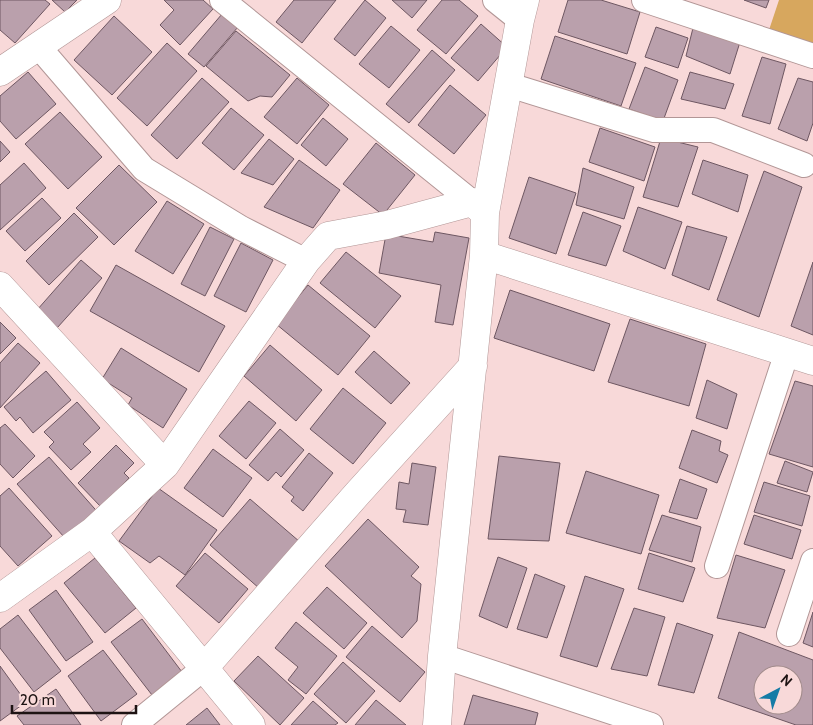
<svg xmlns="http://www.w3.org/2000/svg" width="813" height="725" font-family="Cabin,sans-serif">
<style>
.green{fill:#d7a75e}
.building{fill:#baa0ac;stroke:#6e5762;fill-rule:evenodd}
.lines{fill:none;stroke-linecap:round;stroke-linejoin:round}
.service-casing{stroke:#b29696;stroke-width:26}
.minor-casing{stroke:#b29696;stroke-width:29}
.service{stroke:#fff;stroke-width:24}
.minor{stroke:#fff;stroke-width:28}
</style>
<rect width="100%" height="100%" fill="#f8d9d9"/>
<path class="green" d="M779 0H813V45L769 30Z"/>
<path class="building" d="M0 0H45L50 4 15 43 0 30Z
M52 0H77L65 12Z
M164 0H203L213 9 180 45 160 25 174 10Z
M294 0H336L302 43 276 22Z
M365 0 386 18 355 56 334 39Z
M392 0H427L412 18Z
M442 0H459L478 16 446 54 417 30Z
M568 0H601L640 12 627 54 558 32Z
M744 0H769L766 8Z
M222 14 238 27 204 67 188 54Z
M114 16 152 52 112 95 74 60Z
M481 24 507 47 478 81 451 58Z
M391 26 420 50 389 88 359 64Z
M656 27 688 38 678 68 645 57Z
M693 28 740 42 730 74 686 56Z
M236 31 290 75 272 97 260 96 248 101 206 66Z
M555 36 636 63 621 106 541 79Z
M167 43 197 71 147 126 117 98Z
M432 50 455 70 409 123 386 104Z
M762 57 786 64 770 124 742 116Z
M645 67 678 80 663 121 629 109Z
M28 72 56 104 16 139 0 121V96Z
M690 72 734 84 725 109 681 99Z
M202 78 229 102 177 159 151 135Z
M297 78 329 105 297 144 264 117Z
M798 78 813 82V123L807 141 778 129Z
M450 85 486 115 454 154 418 125Z
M231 108 264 135 234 170 202 143Z
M60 112 102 157 68 189 25 144Z
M323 118 348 139 326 166 301 145Z
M600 128 655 147 644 181 589 162Z
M661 138 698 147 678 207 643 197Z
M269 139 294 159 273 185 241 173Z
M0 141 10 152 0 162Z
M376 143 415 175 383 215 343 184Z
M299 160 340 190 313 228 264 207Z
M703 160 748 175 738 212 692 194Z
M24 163 46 188 0 230V185Z
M119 165 157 202 114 245 76 208Z
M583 168 634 187 624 219 576 205Z
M764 171 802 187 759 317 717 300Z
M529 177 576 193 556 254 509 238Z
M42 198 61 218 25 251 6 231Z
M167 201 204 224 173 274 135 251Z
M638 207 682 222 665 269 623 251Z
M583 212 621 226 606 266 568 255Z
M74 213 98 237 49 285 26 261Z
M687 226 727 237 709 290 672 275Z
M210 227 234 239 205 296 181 284Z
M435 232 469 238 453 325 435 322 441 285 379 273 386 234 433 242Z
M241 243 273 260 246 312 214 296Z
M346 252 401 296 375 328 320 283Z
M81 260 102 278 57 328 37 310Z
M813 262V335L791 326Z
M116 265 225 326 199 372 90 311Z
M308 285 370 336 338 375 276 324Z
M510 290 610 324 594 371 494 338Z
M630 319 706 344 689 406 608 382Z
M0 322 16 338 0 354Z
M18 343 40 363 0 408V363Z
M270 345 322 390 296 421 244 376Z
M121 348 187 389 163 428 128 405 132 398 102 379Z
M374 351 410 383 391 404 355 372Z
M46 371 71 400 33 433 20 417 16 421 4 407Z
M707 380 737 394 727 429 696 418Z
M795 381 813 386V467L769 454Z
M343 388 386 423 353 464 310 429Z
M249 401 276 423 246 459 219 436Z
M77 402 100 428 83 444 91 452 71 470 49 447 54 442 44 432Z
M5 424 35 456 13 478 0 464V428Z
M280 429 304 450 281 477 276 472 268 481 249 465Z
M692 430 721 441 719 451 728 455 717 483 679 468Z
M116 445 134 463 124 473 129 478 101 507 78 483Z
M213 449 252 478 223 517 184 488Z
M309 453 333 473 303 511 291 501 294 497 282 487Z
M499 456 560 463 549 541 488 539Z
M49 457 102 517 64 537 17 484Z
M785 461 813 472 807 492 777 483Z
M412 463 436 467 428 525 403 522 406 510 396 509 399 482 409 484Z
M586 471 659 495 641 554 566 533Z
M680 479 707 489 697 519 669 512Z
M764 482 810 496 802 526 754 512Z
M9 488 52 536 18 566 0 546V496Z
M158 488 217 530 185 575 159 556 150 563 119 541Z
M250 499 300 542 260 589 210 545Z
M662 515 701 527 692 562 649 550Z
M754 515 801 530 792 559 744 544Z
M368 519 419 567 411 576 421 584 417 621 402 638 325 566Z
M205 553 248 589 219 623 176 586Z
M649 553 695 568 683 602 638 589Z
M736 555 785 570 765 628 717 618Z
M498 557 527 568 507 628 479 616Z
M95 558 136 608 105 633 64 583Z
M535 574 565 586 547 638 517 629Z
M585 576 624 589 597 667 560 656Z
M327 587 367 623 344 649 303 613Z
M56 590 93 642 66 661 29 610Z
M634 608 665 617 647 676 611 669Z
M813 612V647L803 643Z
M18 615 61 671 34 692 0 648V629Z
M142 619 182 672 152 695 111 642Z
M296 622 337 656 306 694 288 680 298 667 275 648Z
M677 623 713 635 694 693 658 685Z
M372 626 425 672 400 702 346 657Z
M739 632 813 660V725H796L718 698ZM763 675H793V705H763Z
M103 650 137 694 101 721 68 676Z
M258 656 304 698 280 725 234 681Z
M343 662 375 691 346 723 314 694Z
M0 666 26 702 0 721Z
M56 689 81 725H24L17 716Z
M473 695 538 713 535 725H464Z
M376 700 406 725H355Z
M313 701 338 723 335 725H291Z
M207 708 220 725H186Z"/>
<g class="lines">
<defs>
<path id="service" d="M222 0 472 202
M495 0 520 20
M644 0 813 56
M38 46 144 169 241 228 306 261
M509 85 654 130H713L804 165
M717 566 787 352
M789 634 813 561
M442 656 651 725
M134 725 204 668"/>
<path id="minor" d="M0 72 107 0
M484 255 813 361
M0 286 165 465
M0 598 92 532
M204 668 357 494 473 366
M251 725 92 532 165 465 306 261 328 236 387 225 472 202 485 213
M437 725 442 656 484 255 485 213 520 20 525 0"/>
</defs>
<use href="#service" class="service-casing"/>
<use href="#minor" class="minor-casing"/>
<use href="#service" class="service"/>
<use href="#minor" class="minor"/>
</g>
<g transform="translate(778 690) rotate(41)"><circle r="24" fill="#f8d9d9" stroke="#a08a8a"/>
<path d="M0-4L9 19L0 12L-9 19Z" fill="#147ba6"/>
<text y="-8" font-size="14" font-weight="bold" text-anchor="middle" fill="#1d1313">N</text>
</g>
<path d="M12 705v8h124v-8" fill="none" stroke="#1d1313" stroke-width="2.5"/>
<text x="20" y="705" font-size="15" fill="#1d1313" stroke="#f8d9d9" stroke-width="4" paint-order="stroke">20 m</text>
</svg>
